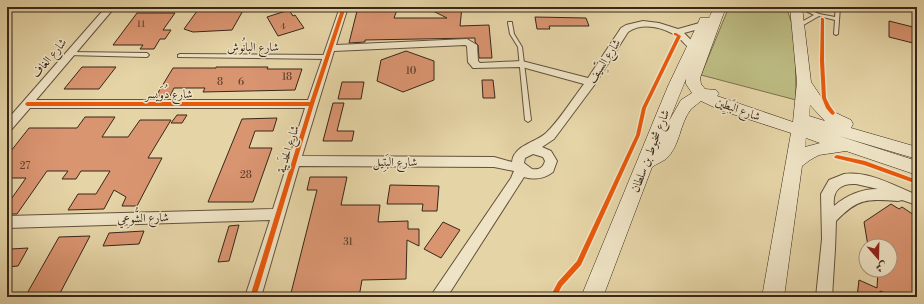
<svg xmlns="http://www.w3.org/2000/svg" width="924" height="304" font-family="'Libre Bodoni',Amiri,serif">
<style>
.green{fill:#bcbb82;stroke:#7a714e}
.building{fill:#d99470;stroke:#38271a}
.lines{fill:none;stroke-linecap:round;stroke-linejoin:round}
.lane-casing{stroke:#63523d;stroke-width:2}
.street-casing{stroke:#63523d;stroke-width:2}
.secondary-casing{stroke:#38271a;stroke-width:1}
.lane{fill:#eee3c5;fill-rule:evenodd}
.street{fill:#eee3c5;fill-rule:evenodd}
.secondary{fill:#eee3c5;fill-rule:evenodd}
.cycleway-casing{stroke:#eee3c5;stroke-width:3}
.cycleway{fill:#e8590c;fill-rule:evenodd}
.labels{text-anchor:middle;stroke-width:3;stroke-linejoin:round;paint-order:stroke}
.far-number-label{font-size:9px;fill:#604230}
.number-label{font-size:10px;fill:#604230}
.street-label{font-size:12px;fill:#38271a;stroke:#eee3c5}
</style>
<rect width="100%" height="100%" fill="#e5d4a6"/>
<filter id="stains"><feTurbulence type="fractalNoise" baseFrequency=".005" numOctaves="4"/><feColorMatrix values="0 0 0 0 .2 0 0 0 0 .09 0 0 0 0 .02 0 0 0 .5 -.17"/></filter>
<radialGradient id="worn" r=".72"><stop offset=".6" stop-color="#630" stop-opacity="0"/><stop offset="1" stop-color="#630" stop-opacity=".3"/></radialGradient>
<path class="green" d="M729 7H786L795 32 796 100 701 75Z"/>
<path class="building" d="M200 7H245L232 30 193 32 184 29Z
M358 7H398L394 18H447L425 7H462L460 26 489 25 492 58H479L478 45 475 42V38L365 40V42L349 43Z
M289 10 293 16 295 15 304 28 278 36 267 17Z
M137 13H175L163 30H171L165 39H160L154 49H140L143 45H113Z
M535 17 586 18 589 26H549L550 29H537Z
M889 21 917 28V44L889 37Z
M406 51 434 61V80L403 92 377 81 381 60Z
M82 67H116L99 89H64Z
M216 67H268L267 69H302L295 90 203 92 205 88H174L170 96H156L173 68H216Z
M482 80H493L495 98H483Z
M342 82H364L361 99H338Z
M333 103H344L337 131H354L352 141H323Z
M177 115H187L182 123H171Z
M85 117H115L102 137H128L140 120H171L148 158H162L137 206H122L126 197 114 190 104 209 68 210 78 194H96L110 171H81L76 179H62L68 171H47L17 214H7V205L26 178H7V156L29 128H77Z
M277 118 273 131H255L249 148H272L253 202H208L242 119Z
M310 177H347L341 205H380L378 222 408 221V229H419V246L407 240 406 279 362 280 359 297H290L317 190H307Z
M390 185 439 186 437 211H422L423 204H387Z
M891 204 899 209 902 207 917 217V297H896L880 291V297H857L859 280 877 288 878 270H890V246H868L864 222Z
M443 222 460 230 441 258 424 249Z
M239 225 229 261 218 262 229 226Z
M144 231 139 244 103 246 109 233Z
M90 236 58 297H25L59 237Z
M28 248 18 266 7 267V256L11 249Z"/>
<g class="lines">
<defs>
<path id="lane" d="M798 7H804L819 14 835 17 836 7H840L838 34 836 35 834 34 835 20 819 16 800 27H796V25L814 15Z
M508 22H512V23L514 34 522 47 531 120 528 122 525 120 518 47 510 34 508 23Z
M69 52 147 53 149 55 147 57 67 55V54Z
M180 54 327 55 329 57 327 59 178 57V55Z"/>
<path id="street" d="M106 7H115L36 100H308L340 7H348L336 45 467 39 477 45 478 61 480 63 522 61 588 78 621 28 626 25 643 21 659 23 678 29 703 22 708 25 706 27 684 33 697 46 692 49C686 47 683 41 678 37 664 27 642 22 628 32L595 84 554 139 542 147 551 151 557 161 553 172C544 179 535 180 524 177L447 297H430L511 178 514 171 494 167 299 166 261 297H245L270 220 7 228V216L273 209 305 108H30L11 130 7 131V120ZM465 45 467 46 468 62 473 68 522 67 584 84C573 98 559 121 546 133 535 143 514 145 512 162L494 157 302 156 334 51ZM533 154 543 157 545 161C543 168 539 170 532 169L524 163 525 158Z
M844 174C870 171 894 186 917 195V205L902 200 898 201C867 199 858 198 836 221L835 249 832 297H816L822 239 821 194 829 180ZM856 184 878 189C861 189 847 195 834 206 832 190 841 183 856 184Z"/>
<path id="secondary" d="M714 7H726L700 78 701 84 705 89 716 90 719 94 717 96 793 122 797 82 790 7H802L811 82 826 104 836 113 851 120 853 124 851 128 917 147V159L839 136 917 161V175L846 151 819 155 810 160 802 166 784 297H762L791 133 720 110 701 101C698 104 694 106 691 109 679 124 681 145 666 159 662 162 656 164 652 167L603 297H581L668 86 699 21 700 18H709ZM686 79V84L692 93 681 100 669 121ZM810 105 825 121 809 116ZM806 138 820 143 805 147Z"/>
</defs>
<use href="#lane" class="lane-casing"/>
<use href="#street" class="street-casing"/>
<use href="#secondary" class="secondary-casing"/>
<use href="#lane" class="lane"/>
<use href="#street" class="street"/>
<use href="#secondary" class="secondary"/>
<defs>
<path id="cycleway" d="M342 7H346L314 104 256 297H250L309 106H27L25 104 27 102H310Z
M821 18H823L824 19V61L826 98 830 106 835 113 833 115 831 114 826 108 822 98 820 61Z
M674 33H676L681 36 646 108 640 135 581 265 562 286 556 297H550L558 282 577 261 636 135 642 108 677 36 674 35Z
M837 155 865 161 917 180V184L864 165 835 158 834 157 835 156Z"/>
</defs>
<use href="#cycleway" class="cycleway-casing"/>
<use href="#cycleway" class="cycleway"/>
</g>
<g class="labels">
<g class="far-number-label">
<text x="141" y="27">11</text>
<text x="283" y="29">4</text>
</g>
<g class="number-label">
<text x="411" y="74">10</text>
<text x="287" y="80">18</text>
<text x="220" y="85">8</text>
<text x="241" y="85">6</text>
<text x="25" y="169">27</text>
<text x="246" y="178">28</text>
<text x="348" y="245">31</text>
</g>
<g class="street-label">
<text x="253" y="51">شارع البانُوش</text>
<text transform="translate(49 58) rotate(-50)" y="4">شارع الغاف</text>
<text transform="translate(604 61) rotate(-57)" y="4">شارع السِّيف</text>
<text x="169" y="98">شارع دُوَيسر</text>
<text transform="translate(738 109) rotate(20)" y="4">شارع البَطِين</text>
<text transform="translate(288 149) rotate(-73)" y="4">شارع الحدَيبة</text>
<text transform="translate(650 151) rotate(-69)" y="4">شارع شخبوط بن سلطان</text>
<text x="395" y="166">شارع البَتِيل</text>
<text transform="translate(143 218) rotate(-2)" y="4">شارع الشُّوعِي</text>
</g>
</g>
<rect width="924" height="304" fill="none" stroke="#e5d4a6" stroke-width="24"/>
<rect x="8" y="8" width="908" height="288" fill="none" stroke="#38271a" stroke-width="2"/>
<rect x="12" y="12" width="900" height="280" fill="none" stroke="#38271a"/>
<g transform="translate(878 258) rotate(160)"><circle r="19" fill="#eee3c5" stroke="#a59881"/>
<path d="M0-3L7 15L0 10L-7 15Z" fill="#8f2418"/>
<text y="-6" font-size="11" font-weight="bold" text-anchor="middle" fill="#38271a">ش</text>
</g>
<rect width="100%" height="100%" filter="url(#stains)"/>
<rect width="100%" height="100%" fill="url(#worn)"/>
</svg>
